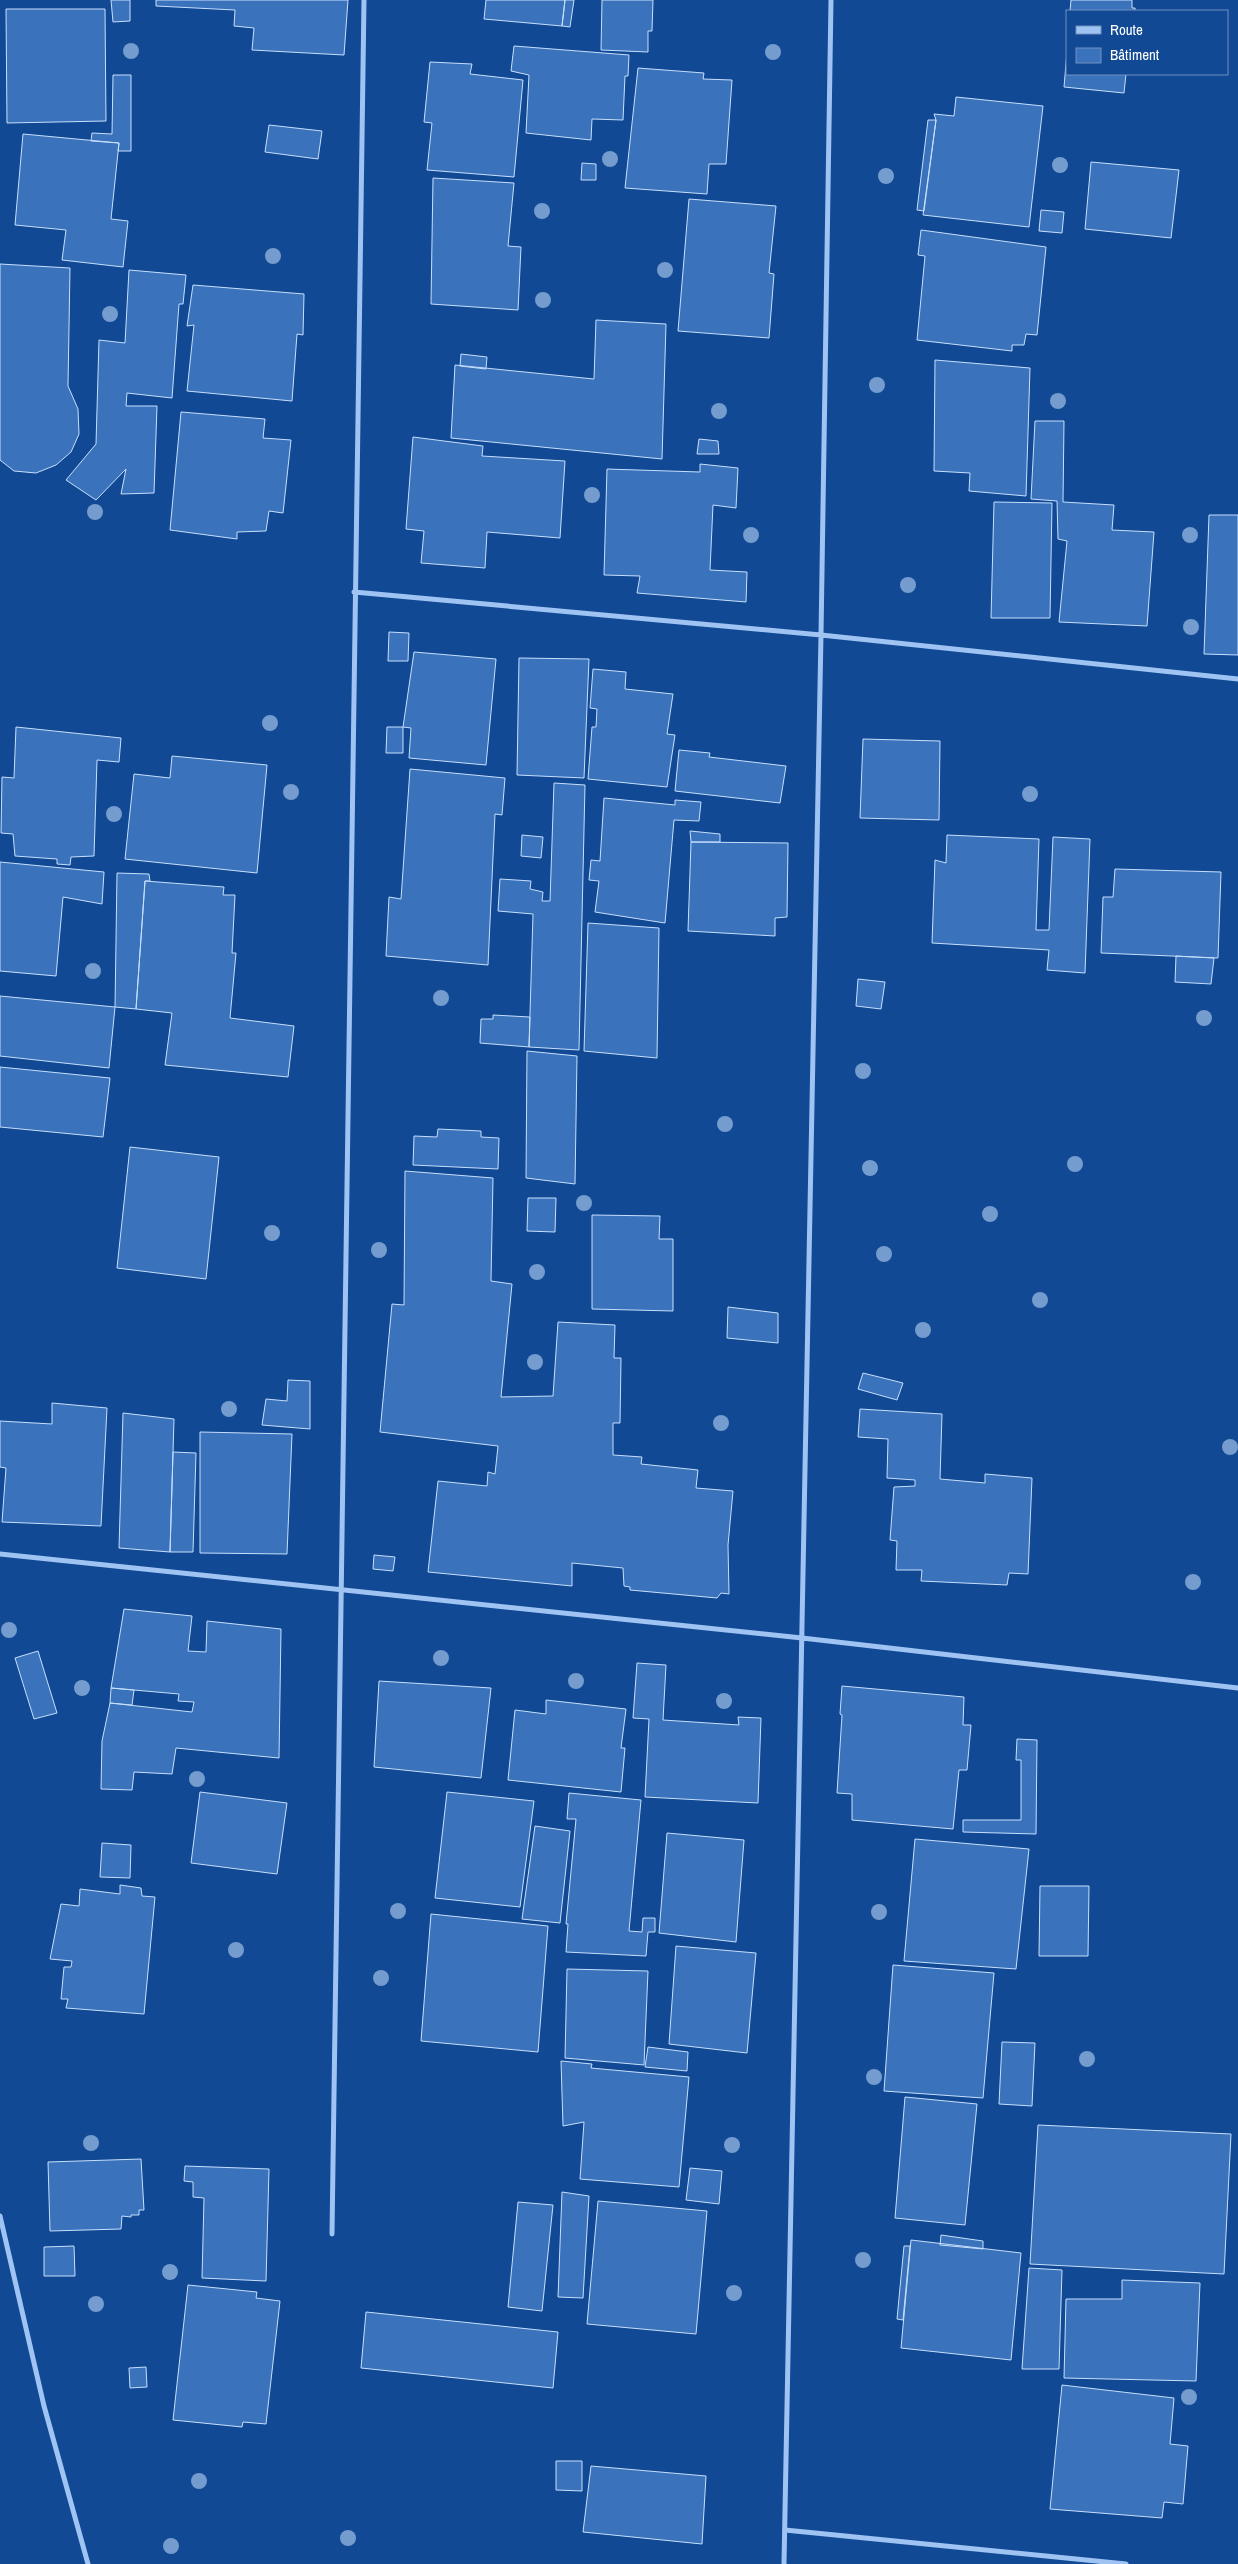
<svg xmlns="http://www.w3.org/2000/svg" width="1238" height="2564" font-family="'Archivo Narrow',sans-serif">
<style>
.building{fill:#3a73bc;stroke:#c7dffd}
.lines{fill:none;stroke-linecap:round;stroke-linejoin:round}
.street{stroke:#9fc4f3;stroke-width:5}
.tree{fill:#759cce}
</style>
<rect width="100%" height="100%" fill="#114994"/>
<path class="building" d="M111 0H130V21L113 22Z
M156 0H348L344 55 252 50 254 28 234 26 235 10 156 6Z
M486 0H565L562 26 484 19Z
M565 0H574L570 27 562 26Z
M602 0H653L652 31H648V52L601 50Z
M1071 0H1132V8H1135V11H1070Z
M6 9H105L106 121 7 123Z
M514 46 629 55 628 76H625L623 120 592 119 591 140 526 133 529 75 511 71Z
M1067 52V74H1126L1124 93 1064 87Z
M430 62 472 64 470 74 523 80 514 177 427 170 432 123 424 122Z
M638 68 704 73 703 79 732 80 726 164H709L707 194 625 188Z
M113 75H131V151H118L119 143 91 141 92 133 112 134Z
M956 97 1043 106 1029 227 923 215 936 120 934 114 954 116Z
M928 120H936L924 211 917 210Z
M269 125 322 131 318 159 265 152Z
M23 134 119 143 111 219 128 221 123 267 62 260 66 230 15 225Z
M1091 162 1179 170 1171 238 1085 229Z
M582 163 596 164V180H581Z
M433 178 514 183 508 246 521 247 518 310 431 304Z
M689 199 776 206 769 273 774 274 769 338 678 331Z
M1041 210 1064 212 1062 233 1039 231Z
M921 230 1046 247 1037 335 1026 334 1024 345H1012V351L917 340 925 256 918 255Z
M0 264 70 268 68 386 78 409 79 434 71 452 56 465 36 473 14 471 0 460Z
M129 270 186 275 183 304H179L172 398 127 393 126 406H157L154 493 121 494 126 469 96 500 66 480 96 444 99 340 125 343Z
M193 285 304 294 303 335 297 334 292 401 187 391 194 325 187 326Z
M596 320 666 324 662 459 451 438 455 365 594 379Z
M461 354 487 357 486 369 460 366Z
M935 360 1030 368 1026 496 969 491 970 473 934 471Z
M181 412 265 419 263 438 291 440 283 513 269 511 266 531 237 532V539L170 530Z
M1035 421H1064L1063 502 1114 505 1112 530 1154 532 1147 626 1059 622 1067 541 1058 539 1057 501 1031 499Z
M413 437 483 446 482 456 565 461 560 538 487 532 485 568 421 563 424 531 406 529Z
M699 439 718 441 719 454H697Z
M700 464 738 468 736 508 713 505 710 570 747 572 746 602 637 593 640 576 604 575 607 469 700 472Z
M994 502 1052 503 1050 618H991Z
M1209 515H1238V655L1204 654Z
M389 632 409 633 408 661H388Z
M414 652 496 659 486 765 409 758 411 728 403 727Z
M519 658 589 659 584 778 517 775Z
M593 669 626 672 625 689 673 694 667 734 675 735 667 787 588 779 592 727H596L597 709 590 708Z
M16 727 121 738 119 762 97 760 94 856 71 857 70 865 57 864V859L15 856 13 834 1 833 2 777 14 778Z
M387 727H403V753H386Z
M863 739 940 741 939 820 860 818Z
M679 750 710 753 709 757 786 766 780 803 675 791Z
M172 756 267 765 257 873 125 859 134 774 170 778Z
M410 769 505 778 502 815 495 814 488 965 386 956 389 897 401 899Z
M554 783 585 785 579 1050 529 1047 533 914 498 911 500 879 531 881 530 889 543 892 542 901H550Z
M604 798 675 805V800L701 802 699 821 674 820 665 923 595 912 599 881 589 880 591 860 600 861Z
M690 831 720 834V842H691Z
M522 835 543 837 541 858 521 856Z
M947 835 1039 839 1036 930H1049L1053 837 1090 839 1085 973 1047 970 1049 950 932 943 935 860 946 863Z
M691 842 788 843 787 917 775 918V936L688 931Z
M0 862 104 872 102 904 63 897 56 976 0 971Z
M1115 869 1221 872 1218 958 1101 953 1103 897H1113Z
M117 873 149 874 150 881H145L136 1009 115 1007Z
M145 881 224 887 223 895H235L232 953H236L230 1018 294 1026 288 1077 165 1065 172 1013 136 1009Z
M588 923 659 928 657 1058 584 1051Z
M1176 956 1214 958 1211 984 1175 982Z
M858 979 885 982 881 1009 856 1006Z
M0 996 115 1007 109 1068 0 1056Z
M493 1015 530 1017 529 1047 480 1043 481 1019H493Z
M527 1051 577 1056 575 1184 526 1178Z
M0 1067 110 1078 103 1137 0 1127Z
M438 1129 481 1131V1137L499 1138 498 1169 413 1165 414 1136 437 1137Z
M130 1147 219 1157 206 1279 117 1268Z
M405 1171 493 1178 491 1281 512 1284 501 1397 553 1396 558 1322 615 1325 614 1358H621L620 1423H613V1455L642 1457 641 1464 698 1470 696 1488 733 1491 728 1545 729 1594 721 1593 717 1598 630 1590V1587L624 1586 623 1568 572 1563V1586L428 1572 438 1481 487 1486 488 1472 495 1474 498 1446 380 1432 392 1304 404 1305Z
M528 1198H556L555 1232 527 1231Z
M592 1215 660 1216 659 1239H673V1311L592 1309Z
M728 1307 778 1313V1343L727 1338Z
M863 1373 903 1383 897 1400 858 1389Z
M288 1380 310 1381V1429L262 1425 266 1399 287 1401Z
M52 1403 107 1408 101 1526 2 1522 6 1468 0 1467V1421L52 1424Z
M860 1409 942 1414 940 1479 985 1483V1474L1032 1478 1028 1574 1009 1573 1007 1585 921 1581 922 1570H896L897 1541 890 1540 894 1487 915 1486V1480L887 1478 888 1439 858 1437Z
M123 1413 174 1419 170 1552 119 1548Z
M200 1432 292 1434 287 1554 200 1553Z
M173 1452 196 1453 193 1552H170Z
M374 1555 395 1557 393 1571 373 1569Z
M124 1609 192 1616 188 1651 206 1652 207 1621 281 1629 279 1758 176 1748 172 1774 134 1772 132 1790 101 1789 102 1741 110 1703 192 1712 194 1702 178 1701 179 1694 111 1688Z
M38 1651 57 1713 34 1719 15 1658Z
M637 1663 666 1665 663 1720 739 1725 738 1717 761 1718 758 1803 645 1797 649 1719 633 1718Z
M379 1681 491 1688 481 1778 374 1767Z
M842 1686 964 1697 963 1725H971L967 1770H959L953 1829 852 1820V1794L837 1793 842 1715 840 1714Z
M111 1688 134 1690 132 1705 110 1703Z
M546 1700 626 1709 621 1748H625L621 1792 508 1780 515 1710 546 1714Z
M1017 1739 1037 1740 1036 1834 963 1832V1820H1021V1760H1016Z
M200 1792 287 1803 277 1874 191 1863Z
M447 1792 534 1801 520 1907 435 1898Z
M569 1793 641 1800 629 1931 642 1932 643 1918H655V1932H648L646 1956 566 1952 568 1924H566L576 1819H567Z
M535 1826 570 1831 560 1923 522 1919Z
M667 1833 744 1840 736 1942 659 1933Z
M915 1839 1029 1849 1016 1969 904 1961Z
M102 1843 131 1845 130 1878 100 1877Z
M120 1885 141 1888 142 1896 155 1897 144 2014 66 2008 68 1999H61L64 1967H71L72 1961 50 1959 61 1904 79 1906 80 1889 120 1894Z
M1040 1886H1089L1088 1956H1039Z
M431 1914 548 1926 538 2052 421 2041Z
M676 1946 756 1953 747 2053 669 2044Z
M893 1965 994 1973 983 2098 884 2091Z
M567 1969 648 1971 644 2065 565 2058Z
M1002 2042 1035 2043 1032 2106 999 2104Z
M648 2047 688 2052 687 2071 645 2067Z
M561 2061 592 2064 591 2068 689 2077 679 2187 580 2179 584 2122 563 2126Z
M905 2097 977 2104 965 2225 895 2218Z
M1038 2125 1231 2134 1224 2274 1030 2264Z
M141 2159 144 2210H139V2215H131V2217L122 2216 121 2229 50 2231 48 2162Z
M185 2166 269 2169 266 2281 202 2278 204 2198 193 2197V2182L184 2181Z
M690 2168 722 2171 719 2204 686 2200Z
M562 2192 589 2196 583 2298 558 2297Z
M598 2201 707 2211 696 2334 587 2324Z
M518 2202 553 2205 542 2311 508 2307Z
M941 2235 983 2241V2249L940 2245Z
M911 2240 1021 2253 1011 2360 901 2348Z
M74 2246 75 2276H44V2247Z
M904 2246H910L903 2320 897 2319Z
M1029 2268 1062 2270 1059 2369H1022Z
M1122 2280 1200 2283 1196 2381 1064 2378 1066 2299H1122Z
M188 2285 257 2292 256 2298 280 2301 266 2424 243 2422 242 2427 173 2420Z
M366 2312 558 2332 553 2388 361 2368Z
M146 2367 147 2387 130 2388 129 2368Z
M1062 2385 1174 2398 1170 2444 1188 2446 1183 2504 1164 2502 1162 2518 1050 2509Z
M556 2461H582V2491L556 2490Z
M591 2466 706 2476 702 2544 583 2532Z"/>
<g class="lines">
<path class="street" d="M354 592 821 635 1238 679
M0 1554 802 1638 1238 1688
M0 2216 44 2406 88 2564
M332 2234 364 0
M785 2530 1126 2564
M784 2564 821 635 831 0"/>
</g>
<g class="tree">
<circle cx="131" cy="51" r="8"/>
<circle cx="773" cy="52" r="8"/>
<circle cx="610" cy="159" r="8"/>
<circle cx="1060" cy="165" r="8"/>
<circle cx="886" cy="176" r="8"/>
<circle cx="542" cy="211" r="8"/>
<circle cx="273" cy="256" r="8"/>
<circle cx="665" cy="270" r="8"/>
<circle cx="543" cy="300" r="8"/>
<circle cx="110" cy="314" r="8"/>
<circle cx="877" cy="385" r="8"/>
<circle cx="1058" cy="401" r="8"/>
<circle cx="719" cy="411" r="8"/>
<circle cx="592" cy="495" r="8"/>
<circle cx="95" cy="512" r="8"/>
<circle cx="751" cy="535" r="8"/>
<circle cx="1190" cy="535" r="8"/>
<circle cx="908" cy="585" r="8"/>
<circle cx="1191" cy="627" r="8"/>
<circle cx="270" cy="723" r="8"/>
<circle cx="291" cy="792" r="8"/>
<circle cx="1030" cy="794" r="8"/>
<circle cx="114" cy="814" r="8"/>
<circle cx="93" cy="971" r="8"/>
<circle cx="441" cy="998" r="8"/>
<circle cx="1204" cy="1018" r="8"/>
<circle cx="863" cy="1071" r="8"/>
<circle cx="725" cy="1124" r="8"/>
<circle cx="1075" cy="1164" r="8"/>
<circle cx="870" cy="1168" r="8"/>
<circle cx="584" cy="1203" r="8"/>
<circle cx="990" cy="1214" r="8"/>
<circle cx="272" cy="1233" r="8"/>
<circle cx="379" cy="1250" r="8"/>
<circle cx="884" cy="1254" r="8"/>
<circle cx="537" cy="1272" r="8"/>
<circle cx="1040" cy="1300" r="8"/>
<circle cx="923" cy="1330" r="8"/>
<circle cx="535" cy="1362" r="8"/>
<circle cx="229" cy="1409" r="8"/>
<circle cx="721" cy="1423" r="8"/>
<circle cx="1230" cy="1447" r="8"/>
<circle cx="1193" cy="1582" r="8"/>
<circle cx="9" cy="1630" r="8"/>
<circle cx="441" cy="1658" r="8"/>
<circle cx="576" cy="1681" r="8"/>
<circle cx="82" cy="1688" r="8"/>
<circle cx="724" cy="1701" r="8"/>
<circle cx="197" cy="1779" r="8"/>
<circle cx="398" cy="1911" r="8"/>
<circle cx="879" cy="1912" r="8"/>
<circle cx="236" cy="1950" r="8"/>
<circle cx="381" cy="1978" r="8"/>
<circle cx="1087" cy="2059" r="8"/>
<circle cx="874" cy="2077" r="8"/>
<circle cx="91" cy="2143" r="8"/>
<circle cx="732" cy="2145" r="8"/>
<circle cx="863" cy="2260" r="8"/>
<circle cx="170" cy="2272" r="8"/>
<circle cx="734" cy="2293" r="8"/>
<circle cx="96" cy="2304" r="8"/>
<circle cx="1189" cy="2397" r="8"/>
<circle cx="199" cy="2481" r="8"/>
<circle cx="348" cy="2538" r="8"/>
<circle cx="171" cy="2546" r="8"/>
</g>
<rect x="1066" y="10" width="162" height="65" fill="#114994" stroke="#7092bf"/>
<rect x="1076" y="26" width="25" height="8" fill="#9fc4f3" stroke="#7092bf"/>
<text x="1110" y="35" font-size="15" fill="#ffffff">Route</text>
<rect x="1076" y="48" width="25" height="15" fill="#3a73bc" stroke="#7092bf"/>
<text x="1110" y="60" font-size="15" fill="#ffffff">Bâtiment</text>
</svg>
